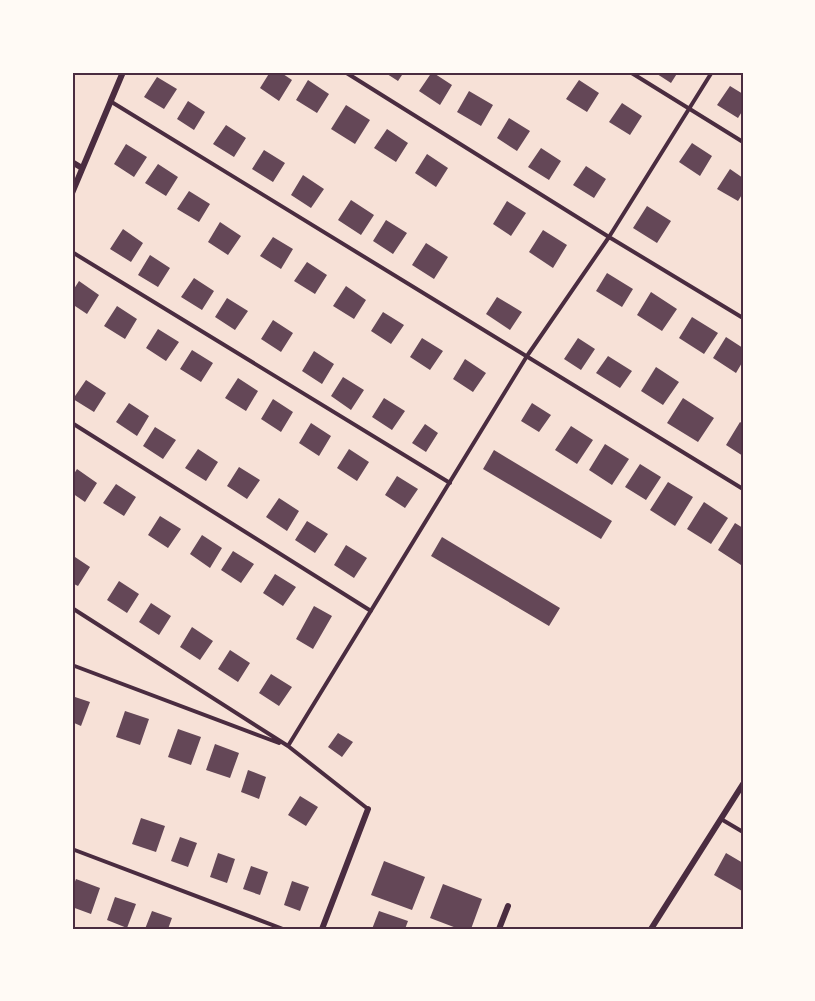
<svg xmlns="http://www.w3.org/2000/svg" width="815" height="1001" font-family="'Source Sans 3',sans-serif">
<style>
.building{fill:#644757}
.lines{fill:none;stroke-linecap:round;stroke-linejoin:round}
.service{stroke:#4a2c40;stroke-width:4}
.minor{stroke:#4a2c40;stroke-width:6}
.neatline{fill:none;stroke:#4a2c40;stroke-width:2}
</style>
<rect width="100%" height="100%" fill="#f7e1d7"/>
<path class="building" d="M270 72H280L292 80 279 101 260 88Z
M384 72H404L398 81Z
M432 72 452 85 440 105 419 91Z
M654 72H678L671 83Z
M157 77 177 89 164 109 144 97Z
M308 80 329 94 317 113 296 100Z
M579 80 599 93 587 112 566 99Z
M730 86 743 94V110L738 118 717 105Z
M469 91 493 105 481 126 457 112Z
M188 101 205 112 194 130 177 119Z
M622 103 642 116 630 135 609 122Z
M346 105 370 120 355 144 331 129Z
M509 118 530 131 517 151 497 138Z
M226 125 246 138 234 157 213 144Z
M387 129 408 143 396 162 374 148Z
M692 143 712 156 700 176 679 162Z
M126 144 147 157 134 177 114 164Z
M541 148 561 161 549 180 528 167Z
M264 150 285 163 273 182 252 169Z
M427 154 448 168 436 187 415 173Z
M158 164 178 177 166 196 145 183Z
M586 166 606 179 594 198 573 185Z
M730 169 743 178V193L738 201 717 189Z
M303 175 324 189 311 208 291 195Z
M189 191 210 204 199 222 177 209Z
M351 200 374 215 361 235 338 220Z
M507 201 526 213 511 236 493 224Z
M647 206 671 221 657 243 633 228Z
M386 220 407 233 393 254 373 241Z
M220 222 241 236 228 255 208 242Z
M123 229 143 243 131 262 110 249Z
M543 230 567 245 553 268 529 252Z
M273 237 293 249 281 269 260 256Z
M426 243 448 257 434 279 412 265Z
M150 255 170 268 158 287 138 275Z
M307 262 327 275 315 294 294 281Z
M607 273 633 289 622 307 596 291Z
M194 278 214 291 202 310 181 297Z
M79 281 99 295 87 314 72 304V292Z
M346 286 366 300 354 319 333 306Z
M651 292 677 309 662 331 637 315Z
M497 297 522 312 510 330 486 314Z
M227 298 248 311 235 330 215 317Z
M117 306 137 319 125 339 104 326Z
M383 312 404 325 391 344 371 331Z
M692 317 718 333 704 354 679 338Z
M273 320 293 333 281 352 261 339Z
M158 329 179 342 166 361 146 348Z
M726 337 743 348V361L736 373 713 358Z
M422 338 443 351 430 370 410 357Z
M578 338 595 349 581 370 564 359Z
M192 350 213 363 201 382 180 369Z
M314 351 334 364 322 384 302 371Z
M608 356 632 371 620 388 596 373Z
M465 359 486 373 473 392 453 379Z
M656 367 679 382 663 405 641 391Z
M343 377 364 390 351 410 331 396Z
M238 378 258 391 246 411 225 398Z
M86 380 106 393 94 412 73 399Z
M384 398 405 411 392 430 372 417Z
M683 398 714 418 698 442 667 423Z
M273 399 293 412 281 432 261 419Z
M129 403 149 416 137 436 116 422Z
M532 403 551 415 539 432 521 421Z
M740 422 743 424V456L726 445Z
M311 423 331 436 319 456 299 443Z
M425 424 438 433 426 452 412 443Z
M571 426 593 440 577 464 555 450Z
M155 427 176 440 163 459 143 446Z
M605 444 629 459 612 485 589 470Z
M198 449 218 462 206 481 185 468Z
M349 449 369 462 357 481 337 468Z
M494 450 612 521 601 539 483 469Z
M640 464 661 477 646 500 625 487Z
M239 467 260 480 247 499 227 486Z
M77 469 97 483 85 502 72 493V477Z
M397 476 418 489 405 508 385 495Z
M668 482 693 497 675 526 650 510Z
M116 484 136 497 124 516 103 503Z
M279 498 299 511 287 531 266 517Z
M704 502 728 518 711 544 687 529Z
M160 516 181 529 168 548 148 535Z
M307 521 328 534 315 553 295 540Z
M735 523 743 528 741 565 718 550Z
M202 535 222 548 210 568 190 554Z
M442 537 560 608 549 626 431 556Z
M346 545 367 558 354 578 334 565Z
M233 551 254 564 241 583 221 570Z
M72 555 90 567 78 586 72 583Z
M275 574 296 587 283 606 263 593Z
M119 581 139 594 127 613 107 600Z
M151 603 171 616 159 635 139 622Z
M314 606 332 616 313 649 296 639Z
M192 627 213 641 200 660 180 647Z
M230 650 250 663 238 682 218 669Z
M271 674 292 687 279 706 259 693Z
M72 696 90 702 81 726 72 722Z
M125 711 149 719 140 745 116 737Z
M178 729 201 737 191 765 168 757Z
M338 733 353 742 342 757 328 747Z
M215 744 239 753 230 778 206 770Z
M248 770 266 777 259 799 241 792Z
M300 796 318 807 306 826 288 815Z
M141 818 165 826 156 852 132 844Z
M180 837 197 843 188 867 171 861Z
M218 853 235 859 227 883 210 877Z
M726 853 743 863 742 891 714 875Z
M384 861 425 877 412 910 371 895Z
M251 866 268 872 260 895 243 889Z
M76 879 100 888 91 914 72 907V889Z
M292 881 309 887 300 911 284 905Z
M443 884 482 899 471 929H459L430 918Z
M115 897 136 904 127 928 107 920Z
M152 911 172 918 168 929H145Z
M379 911 408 921 405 929H372Z"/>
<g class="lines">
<path class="service" d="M345 72 609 237 743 318
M630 72 743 142
M110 101 743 489
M72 252 450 483
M72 423 371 611
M72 608 288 746 368 809
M72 665 279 743
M288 746 527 356 609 237 712 72
M721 819 743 832
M72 849 283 929"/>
<path class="minor" d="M72 162 82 168
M72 193 123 72
M322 929 368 809
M499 929 508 906
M651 929 743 784"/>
</g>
<rect width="815" height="1001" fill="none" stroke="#fffaf5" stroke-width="147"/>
<rect x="74" y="74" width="668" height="854" class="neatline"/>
</svg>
